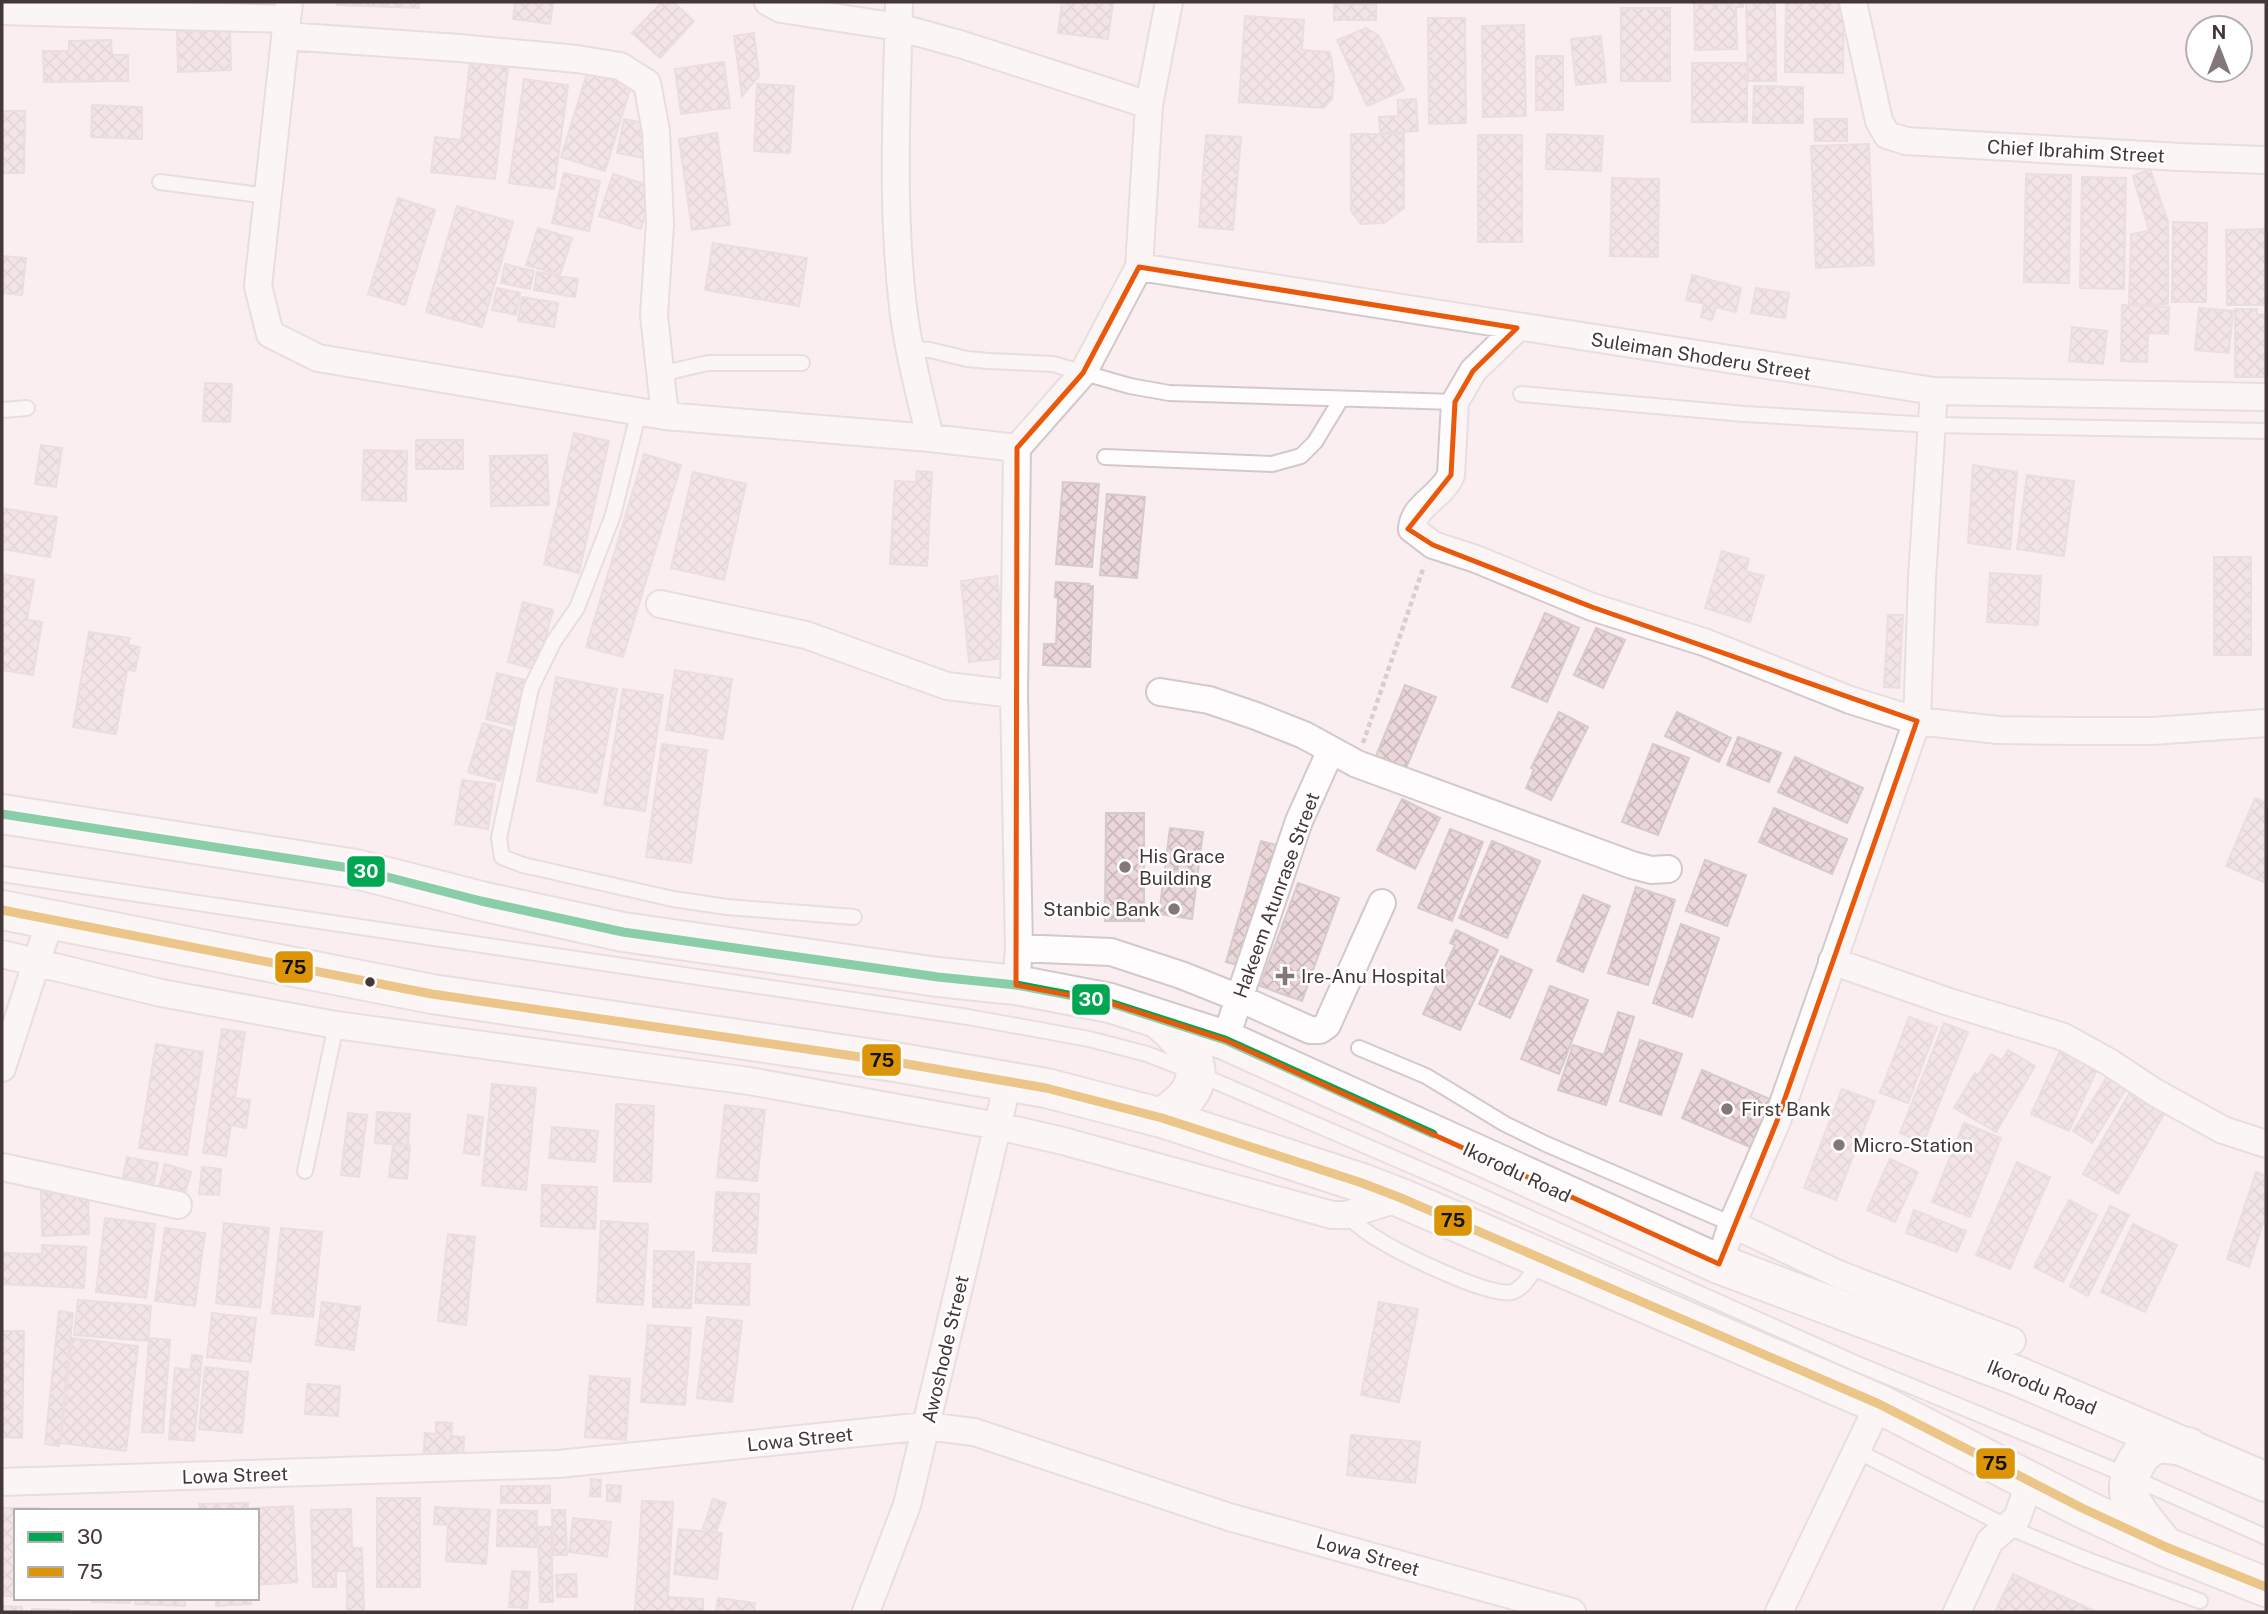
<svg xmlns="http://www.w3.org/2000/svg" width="2268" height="1614" font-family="'Public Sans',sans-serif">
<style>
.building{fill:url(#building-cross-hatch);stroke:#d6cbcc;stroke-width:2}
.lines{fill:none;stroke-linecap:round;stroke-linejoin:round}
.lane-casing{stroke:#d4c9ca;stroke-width:18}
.street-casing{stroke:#d4c9ca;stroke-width:30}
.highway-casing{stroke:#d4c9ca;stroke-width:42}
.path{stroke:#d4cfd0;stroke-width:4.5;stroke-dasharray:5 3.5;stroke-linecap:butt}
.lane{stroke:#fefcfd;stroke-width:14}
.street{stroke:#fefcfd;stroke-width:26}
.highway{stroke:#fefcfd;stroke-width:38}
.bus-1-casing{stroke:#fff;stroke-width:14}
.bus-2-casing{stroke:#fff;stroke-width:14}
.bus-1{stroke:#00a651;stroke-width:9}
.bus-2{stroke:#dc9509;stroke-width:9}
.marked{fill:none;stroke:#e8590c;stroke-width:5;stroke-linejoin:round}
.poi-dot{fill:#847779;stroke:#fff;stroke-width:2.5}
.bus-dot{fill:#443739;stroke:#fff;stroke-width:2.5}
.labels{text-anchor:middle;stroke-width:5;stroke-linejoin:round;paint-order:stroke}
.street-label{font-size:19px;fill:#443739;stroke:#fff}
.poi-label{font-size:19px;fill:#443739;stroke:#fff;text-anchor:start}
.line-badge{stroke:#fff;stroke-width:2.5}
.badge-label{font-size:19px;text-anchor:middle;font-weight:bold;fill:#fff}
.pale-badge-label{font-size:19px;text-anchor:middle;font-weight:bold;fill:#111}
</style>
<defs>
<pattern id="building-cross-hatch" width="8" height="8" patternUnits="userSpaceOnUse" patternTransform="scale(1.75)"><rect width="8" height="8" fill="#ebd7da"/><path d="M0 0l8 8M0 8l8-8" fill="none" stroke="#cbb9bc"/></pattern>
</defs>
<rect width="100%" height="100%" fill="#faeef0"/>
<path class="building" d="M337 2H419V8L337 5Z
M515 2H553L550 24 513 19Z
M662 2H673L694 21 660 58 632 33Z
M1062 2H1113L1108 39 1058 33Z
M1728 2H1743V7H1736L1737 49 1695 50 1694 4H1728Z
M1746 2H1775L1776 81H1748Z
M1786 2H1844L1843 73 1785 72Z
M1334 4 1376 5V20H1334Z
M1621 8H1670V81H1621Z
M1245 16 1304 20 1302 50 1330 52 1334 76 1332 99 1324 108 1239 102Z
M1428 18H1465L1466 123 1429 124Z
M1524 25 1526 116 1483 117 1482 26Z
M1366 28 1379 36 1404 90 1367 106 1337 40Z
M230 30 231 70 178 72 177 31Z
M754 33 759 76 742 96 734 36Z
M1601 36 1606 82 1576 85 1571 39Z
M111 40 112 55H128V81L44 82 43 51H69V41Z
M1536 56H1563V110H1536Z
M470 62 508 67 495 179 431 172 435 137 461 140Z
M724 62 730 108 681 114 675 69Z
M1692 63H1747V122H1692Z
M589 67 633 80 605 171 561 157Z
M524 79 568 85 554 189 509 183Z
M757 84 794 86 790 153 754 151Z
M1754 86 1803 87V123H1753Z
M1416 99 1418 131 1380 133 1379 117 1398 116V100Z
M92 105 142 107V139L91 137Z
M2 111H25L24 173H2Z
M624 119 649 124 643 158 617 153Z
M1814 119H1847V141H1815Z
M717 133 730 225 692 230 679 139Z
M1351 134H1404V208L1384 223 1361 224 1351 211Z
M1547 134 1603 136 1601 171 1546 169Z
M1206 135 1241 137 1233 230 1199 227Z
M1478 135H1522V242H1478Z
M1869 144 1874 265 1816 268 1811 146Z
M2150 169 2168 222V304L2129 305 2131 234 2149 231 2133 176Z
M564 173 600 181 589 231 552 223Z
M613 174 654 187 641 229 599 216Z
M2026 174 2071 175 2069 283 2024 282Z
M2082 177 2126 178 2124 289 2080 288Z
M1612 178 1659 179 1658 257 1610 256Z
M398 198 435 210 405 305 368 294Z
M457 206 513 222 482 327 426 312Z
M2173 222 2207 223 2206 302H2172Z
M538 228 572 238 560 275 526 265Z
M2266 229V305H2227L2226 230Z
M713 243 807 258 799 306 705 290Z
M2 256 26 258 22 295 2 293Z
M505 264 534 271 530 289 501 283Z
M537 272 578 279 575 297 534 290Z
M1692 275 1741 288 1736 312 1716 307 1712 320 1701 317 1704 304 1686 300Z
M497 288 520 293 516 315 492 310Z
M1756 288 1789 293 1785 318 1751 313Z
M522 297 558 303 554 327 518 321Z
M2122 305 2169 307 2168 334 2148 333 2147 362 2121 361Z
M2199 308 2233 311 2229 353 2195 350Z
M2235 309H2257V314L2266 315V377H2235Z
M2072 327 2107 331 2103 364 2069 361Z
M205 383 232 384 230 422 203 421Z
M574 433 609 441 579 573 544 564Z
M416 440H463V469H416Z
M41 445 62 448 56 487 35 484Z
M364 450 407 451 406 501 362 500Z
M644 454 681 465 623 657 586 647Z
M547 455 549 505 491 506 490 456Z
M1973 465 2017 472 2010 549 1968 543Z
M917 471 932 472 927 566 890 564 895 481 916 482Z
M693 472 746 484 724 580 671 568Z
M2027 475 2074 481 2064 556 2017 549Z
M1063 482 1099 484 1092 567 1056 564Z
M1107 494 1145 497 1137 578 1100 575Z
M2 508 57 517 50 557 2 549Z
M1722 551 1749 559 1746 571 1764 576 1750 622 1705 608Z
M2214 557H2251V655H2214Z
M1990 573 2041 576 2038 625 1987 622Z
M2 574 34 580 27 620 42 622 33 675 2 670Z
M997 576 1006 658 969 662 961 581Z
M1056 582 1089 584 1088 586H1093L1090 667 1043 665 1044 644H1056L1058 598 1055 597Z
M523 602 553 610 537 670 508 662Z
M1545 613 1579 628 1547 702 1512 687Z
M1888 615H1903L1899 688 1884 687Z
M1596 628 1625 640 1603 688 1574 675Z
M89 632 130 638 128 645 140 647 135 671 127 670 116 734 73 727Z
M675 670 732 679 723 739 666 730Z
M497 673 525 680 514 726 486 719Z
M556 677 617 689 597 793 537 781Z
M1405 685 1436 697 1404 773 1374 761Z
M623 689 663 695 645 811 604 805Z
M1559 712 1588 727 1551 800 1526 788 1534 770 1531 768Z
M1677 712 1731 738 1719 762 1665 736Z
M483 723 514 732 500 781 468 772Z
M1738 737 1781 753 1769 782 1727 765Z
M662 744 707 750 691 863 646 857Z
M1653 744 1689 758 1658 835 1622 822Z
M1795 757 1863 788 1847 823 1778 792Z
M462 780 495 784 488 829 455 824Z
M2255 798 2266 803V883L2226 866Z
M1402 799 1440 818 1415 869 1377 850Z
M1774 808 1847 839 1832 874 1759 842Z
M1106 813H1144V921H1105Z
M1170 828 1203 832 1192 919 1159 914Z
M1450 829 1483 842 1452 921 1418 908Z
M1261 841 1276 845 1241 966 1226 962Z
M1492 841 1540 861 1507 938 1459 918Z
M1705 860 1746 875 1727 926 1686 911Z
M1298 883 1339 898 1302 1001 1260 986Z
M1636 887 1675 900 1648 985 1608 973Z
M1583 895 1610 906 1583 972 1557 961Z
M1681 924 1719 938 1692 1017 1653 1003Z
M1456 930 1498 950 1460 1030 1423 1014 1455 945 1450 943Z
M1501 956 1532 970 1510 1018 1479 1004Z
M1550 986 1588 1000 1559 1074 1521 1059Z
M1618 1012 1634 1017 1606 1105 1558 1090 1573 1045 1604 1055Z
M1909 1017 1937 1027 1908 1103 1880 1093Z
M1944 1023 1968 1032 1923 1143 1900 1133Z
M222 1029 245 1032 235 1098 250 1100 246 1128 231 1125 226 1156 203 1153Z
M1640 1040 1682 1054 1661 1115 1620 1101Z
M156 1044 203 1052 187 1155 139 1148Z
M2062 1046 2100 1063 2069 1131 2031 1114Z
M2008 1050 2035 1066 1996 1132 1954 1108 1975 1073 1978 1075 1991 1054 2002 1060Z
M1702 1070 1772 1100 1752 1148 1682 1118Z
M2109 1074 2128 1086 2092 1143 2073 1131Z
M492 1084 536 1088 526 1190 482 1185Z
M1842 1089 1875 1101 1836 1200 1804 1188Z
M2129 1094 2164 1114 2118 1194 2083 1174Z
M616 1104 654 1106 651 1182 614 1181Z
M725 1105 765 1110 757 1181 717 1177Z
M377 1112 410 1114 408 1145 375 1143Z
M348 1113 367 1115 359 1177 341 1175Z
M468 1115 483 1117 479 1155 464 1153Z
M1964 1123 2001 1138 1970 1217 1932 1202Z
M552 1127 598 1131 595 1162 549 1158Z
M393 1145 410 1146 407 1179 389 1177Z
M127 1157 158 1163 154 1183 123 1177Z
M1890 1159 1918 1172 1895 1222 1867 1210Z
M2017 1162 2050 1177 2010 1269 1976 1255Z
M165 1164 191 1172 184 1197 158 1190Z
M202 1167 221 1169 219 1195 199 1194Z
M2256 1172 2266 1176V1214L2249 1267 2227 1259Z
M542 1185 597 1187 595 1229 541 1226Z
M88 1190 89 1234 42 1236 41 1192Z
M716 1192 759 1194 756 1253 713 1251Z
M2069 1200 2097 1215 2063 1282 2034 1267Z
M2110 1206 2129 1215 2088 1296 2070 1286Z
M1914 1210 1966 1231 1957 1252 1906 1233Z
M105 1218 155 1224 146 1298 96 1292Z
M601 1221 648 1224 643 1305 597 1302Z
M224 1223 269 1228 260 1308 216 1303Z
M2133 1224 2177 1245 2145 1312 2101 1292Z
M165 1228 205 1233 195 1306 155 1301Z
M281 1228 322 1232 313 1317 272 1313Z
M448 1234 475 1237 466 1325 438 1321Z
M42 1245 86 1247 84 1288 2 1284V1253L42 1254Z
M654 1251 694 1252 691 1308 653 1307Z
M698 1262 750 1264 749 1305 695 1303Z
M78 1300 151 1306 148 1341 74 1335Z
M322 1302 360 1307 354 1350 316 1345Z
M1379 1302 1418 1309 1399 1402 1361 1395Z
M59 1311 73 1313 59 1446 45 1444Z
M212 1313 256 1318 251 1362 207 1357Z
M707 1317 742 1321 732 1402 697 1398Z
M648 1325 691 1328 685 1405 641 1402Z
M2 1331H24L22 1438 2 1437Z
M72 1338 138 1346 126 1451 60 1443Z
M149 1338 170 1340 163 1433 142 1432Z
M192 1355 202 1356 194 1441 169 1439 175 1368 190 1370Z
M205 1367 248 1372 242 1433 199 1429Z
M590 1376 630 1379 626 1440 585 1437Z
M307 1384 340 1386 338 1416 305 1414Z
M436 1422 452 1423 451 1436 464 1437 463 1463 423 1460 425 1433 436 1434Z
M1351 1435 1420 1442 1415 1483 1347 1475Z
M591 1479 601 1480 600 1497 590 1496Z
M607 1485 621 1486 620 1502 607 1501Z
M501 1486H550V1503H501Z
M377 1498H420V1587H377Z
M713 1499 726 1503 716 1532 703 1528Z
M642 1501 673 1502 668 1597 703 1599V1612H635Z
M248 1503V1511H200L199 1504Z
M293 1506 297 1582 257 1585V1511H252V1508Z
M435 1507 490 1510 486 1564 446 1561 448 1525 434 1524Z
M2 1508H40V1511H16V1596H2Z
M351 1509 352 1548H362L364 1611H347V1571H336V1587H313L311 1510Z
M498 1510 537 1511 536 1547 497 1546Z
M552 1510H565L567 1555H553Z
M573 1518 611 1522 607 1557 569 1552Z
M538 1527H551L553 1602H540Z
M679 1529 722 1533 717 1579 674 1574Z
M512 1571 530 1572 527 1608 509 1607Z
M576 1574 577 1597H557L556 1575Z
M2013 1574 2095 1611 2094 1612H1995Z
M92 1598H131L130 1603 92 1602Z
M136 1598H185V1606L135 1604Z
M216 1598H251V1604L216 1606Z
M718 1598 755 1603 754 1612H716Z
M2 1606 22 1607V1612H2Z
M32 1609 69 1610V1612H32Z"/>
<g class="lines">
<defs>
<path id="lane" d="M160 182 268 196
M909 349 930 350 967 359 989 361 1053 364 1130 386 1169 393 1455 402
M660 374 708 363H802
M1521 394 1744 414 1932 425 2266 431
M2 410 27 408
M639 411 613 515 577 608 554 641 531 688 499 838 502 857 523 865 673 899 727 907 854 917
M1105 457 1272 464 1301 456 1315 442 1341 399
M2 874 968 1017 1089 1039 1147 1054 1196 1073 1445 1180 1855 1363 2131 1477 2266 1537
M1359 1048 1426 1076 1505 1124 1546 1144 1732 1224
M305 1171 336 1025
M1346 1215C1357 1225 1368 1234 1381 1241 1404 1255 1489 1297 1512 1292 1524 1289 1534 1269 1542 1260
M1857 1451 2008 1527 2085 1559 2200 1601"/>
<path id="street" d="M289 2 258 286 270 334 318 358 665 416 930 438 1017 448
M768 2 781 9 898 27 963 45 1149 105
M899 2C897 103 891 206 903 307 908 351 920 394 930 438
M1853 2 1879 121 1887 135 1906 141 2179 157 2266 160
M2 11 287 19
M285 36 459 48 577 59 620 66 647 83 656 131 660 224 654 315 665 416
M1139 267 1934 391 2266 397
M1517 328 1473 371 1455 402 1451 475C1442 497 1413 505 1412 529L1433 545 1476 559 1592 607 1704 642 1850 700 1917 721 1998 730 2076 731H2152L2266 723
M660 604 806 635 947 686 1014 694
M1160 692 1209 700 1256 716 1304 735 1357 764 1632 865 1651 870 1668 869
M1019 948 1111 952 1181 975 1239 998 1310 1030H1320L1327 1025 1382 903
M2 954 161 993 336 1025 749 1081 998 1126 1063 1141 1332 1215H1346L1401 1198
M1832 961 1949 1002 2064 1037 2109 1062 2156 1093 2223 1130 2266 1144
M1016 985 1019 948 1014 694 1017 448 1083 373 1139 267 1149 105 1169 2
M1225 1040 1299 821 1331 750
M2 1068 50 921
M2 1167 178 1205
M1732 1224 1838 1274 2012 1341
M1719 1264 1732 1224 1777 1121 1917 721 1922 578 1934 391
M2 1482 558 1464 926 1426 974 1432 1229 1517 1572 1612
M866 1612 907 1505 1008 1082
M1779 1612 1879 1404
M1957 1612 1990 1541 2017 1518 2030 1481"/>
<path id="highway" d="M2 814 356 869 481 901 623 932 938 977 1016 985 1110 1003 1225 1040 1719 1264 2015 1375 2266 1482
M2 910 432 994 901 1063 1046 1088 1162 1118 1362 1183 1401 1198 1879 1404 2082 1508 2166 1547 2266 1587
M1161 1021C1182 1039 1210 1067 1187 1096 1181 1104 1170 1111 1162 1118
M2162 1543C2152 1530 2135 1513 2130 1497 2125 1477 2139 1447 2160 1444 2169 1443 2180 1446 2188 1447"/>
</defs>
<use href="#lane" class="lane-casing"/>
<use href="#street" class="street-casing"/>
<use href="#highway" class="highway-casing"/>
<path class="path" d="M1363 743 1424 566"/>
<use href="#lane" class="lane"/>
<use href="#street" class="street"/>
<use href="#highway" class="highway"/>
<defs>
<path id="bus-1" d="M2 814 356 869 481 901 623 932 938 977 1016 985 1110 1003 1225 1040 1433 1134"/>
<path id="bus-2" d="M2 910 432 994 901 1063 1046 1088 1162 1118 1362 1183 1401 1198 1879 1404 2082 1508 2166 1547 2266 1587"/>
</defs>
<use href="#bus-1" class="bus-1-casing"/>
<use href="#bus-2" class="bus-2-casing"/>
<use href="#bus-1" class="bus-1"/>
<use href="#bus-2" class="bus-2"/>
</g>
<path d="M0 0H2268V1614H0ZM1139 267 1517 328 1473 371 1455 402 1451 475 1408 529 1433 545 1592 607 1917 721 1777 1121 1719 1264 1225 1040 1110 1003 1016 985 1017 448 1083 373Z" fill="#faeef0" fill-opacity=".55" fill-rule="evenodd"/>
<path class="marked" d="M1139 267 1517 328 1473 371 1455 402 1451 475 1408 529 1433 545 1592 607 1917 721 1777 1121 1719 1264 1225 1040 1110 1003 1016 985 1017 448 1083 373Z"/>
<g class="poi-dot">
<circle cx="1125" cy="867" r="7"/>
<circle cx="1174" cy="909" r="7"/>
<path d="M1281.5 965.5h7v7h7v7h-7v7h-7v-7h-7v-7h7z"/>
<circle cx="1727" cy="1109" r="7"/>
<circle cx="1839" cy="1145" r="7"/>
</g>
<circle class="bus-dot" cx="370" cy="982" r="6"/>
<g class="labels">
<g class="street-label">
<text transform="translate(2076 151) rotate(3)" y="7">Chief Ibrahim Street</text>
<text transform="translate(1701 356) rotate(9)" y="7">Suleiman Shoderu Street</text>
<text transform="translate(1276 895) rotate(-70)" y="7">Hakeem Atunrase Street</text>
<text transform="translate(1517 1172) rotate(25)" y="7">Ikorodu Road</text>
<text transform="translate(945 1349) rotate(-77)" y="7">Awoshode Street</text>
<text transform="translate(2042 1387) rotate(22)" y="7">Ikorodu Road</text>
<text transform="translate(800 1439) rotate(-6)" y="7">Lowa Street</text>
<text transform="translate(235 1475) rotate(-2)" y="7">Lowa Street</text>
<text transform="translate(1368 1555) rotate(16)" y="7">Lowa Street</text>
</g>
<g class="poi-label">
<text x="1139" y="863">His Grace<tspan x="1139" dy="22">Building</tspan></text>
<text x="1160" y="916" text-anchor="end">Stanbic Bank</text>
<text x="1301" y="983">Ire-Anu Hospital</text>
<text x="1741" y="1116">First Bank</text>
<text x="1853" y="1152">Micro-Station</text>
</g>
</g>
<g class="line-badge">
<rect x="346" y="855" width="40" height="33" rx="7" fill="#00a651"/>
<rect x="274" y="950" width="40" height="34" rx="7" fill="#dc9509"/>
<rect x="1071" y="983" width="40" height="33" rx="7" fill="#00a651"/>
<rect x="861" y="1043" width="41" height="34" rx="7" fill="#dc9509"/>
<rect x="1433" y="1204" width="40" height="33" rx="7" fill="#dc9509"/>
<rect x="1975" y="1447" width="41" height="33" rx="7" fill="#dc9509"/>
</g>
<g class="badge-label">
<text x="366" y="878">30</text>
<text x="1091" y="1006">30</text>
</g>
<g class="pale-badge-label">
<text x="294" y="974">75</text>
<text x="882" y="1067">75</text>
<text x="1453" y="1227">75</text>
<text x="1995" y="1470">75</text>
</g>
<rect width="2268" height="1614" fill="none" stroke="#443739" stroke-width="7"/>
<rect x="14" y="1509" width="245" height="91" fill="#ffffff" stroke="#b4afb0" stroke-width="2"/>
<rect x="28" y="1532" width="35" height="10" fill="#00a651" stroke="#b4afb0" stroke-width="2"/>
<text x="77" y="1544" font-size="21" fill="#443739">30</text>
<rect x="28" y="1567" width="35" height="10" fill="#dc9509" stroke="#b4afb0" stroke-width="2"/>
<text x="77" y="1579" font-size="21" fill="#443739">75</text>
<g transform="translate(2219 49)"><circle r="33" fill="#ffffff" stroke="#b4afb0" stroke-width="2"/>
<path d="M0-5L12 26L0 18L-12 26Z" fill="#847779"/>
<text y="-10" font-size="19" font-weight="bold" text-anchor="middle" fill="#443739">N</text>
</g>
</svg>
